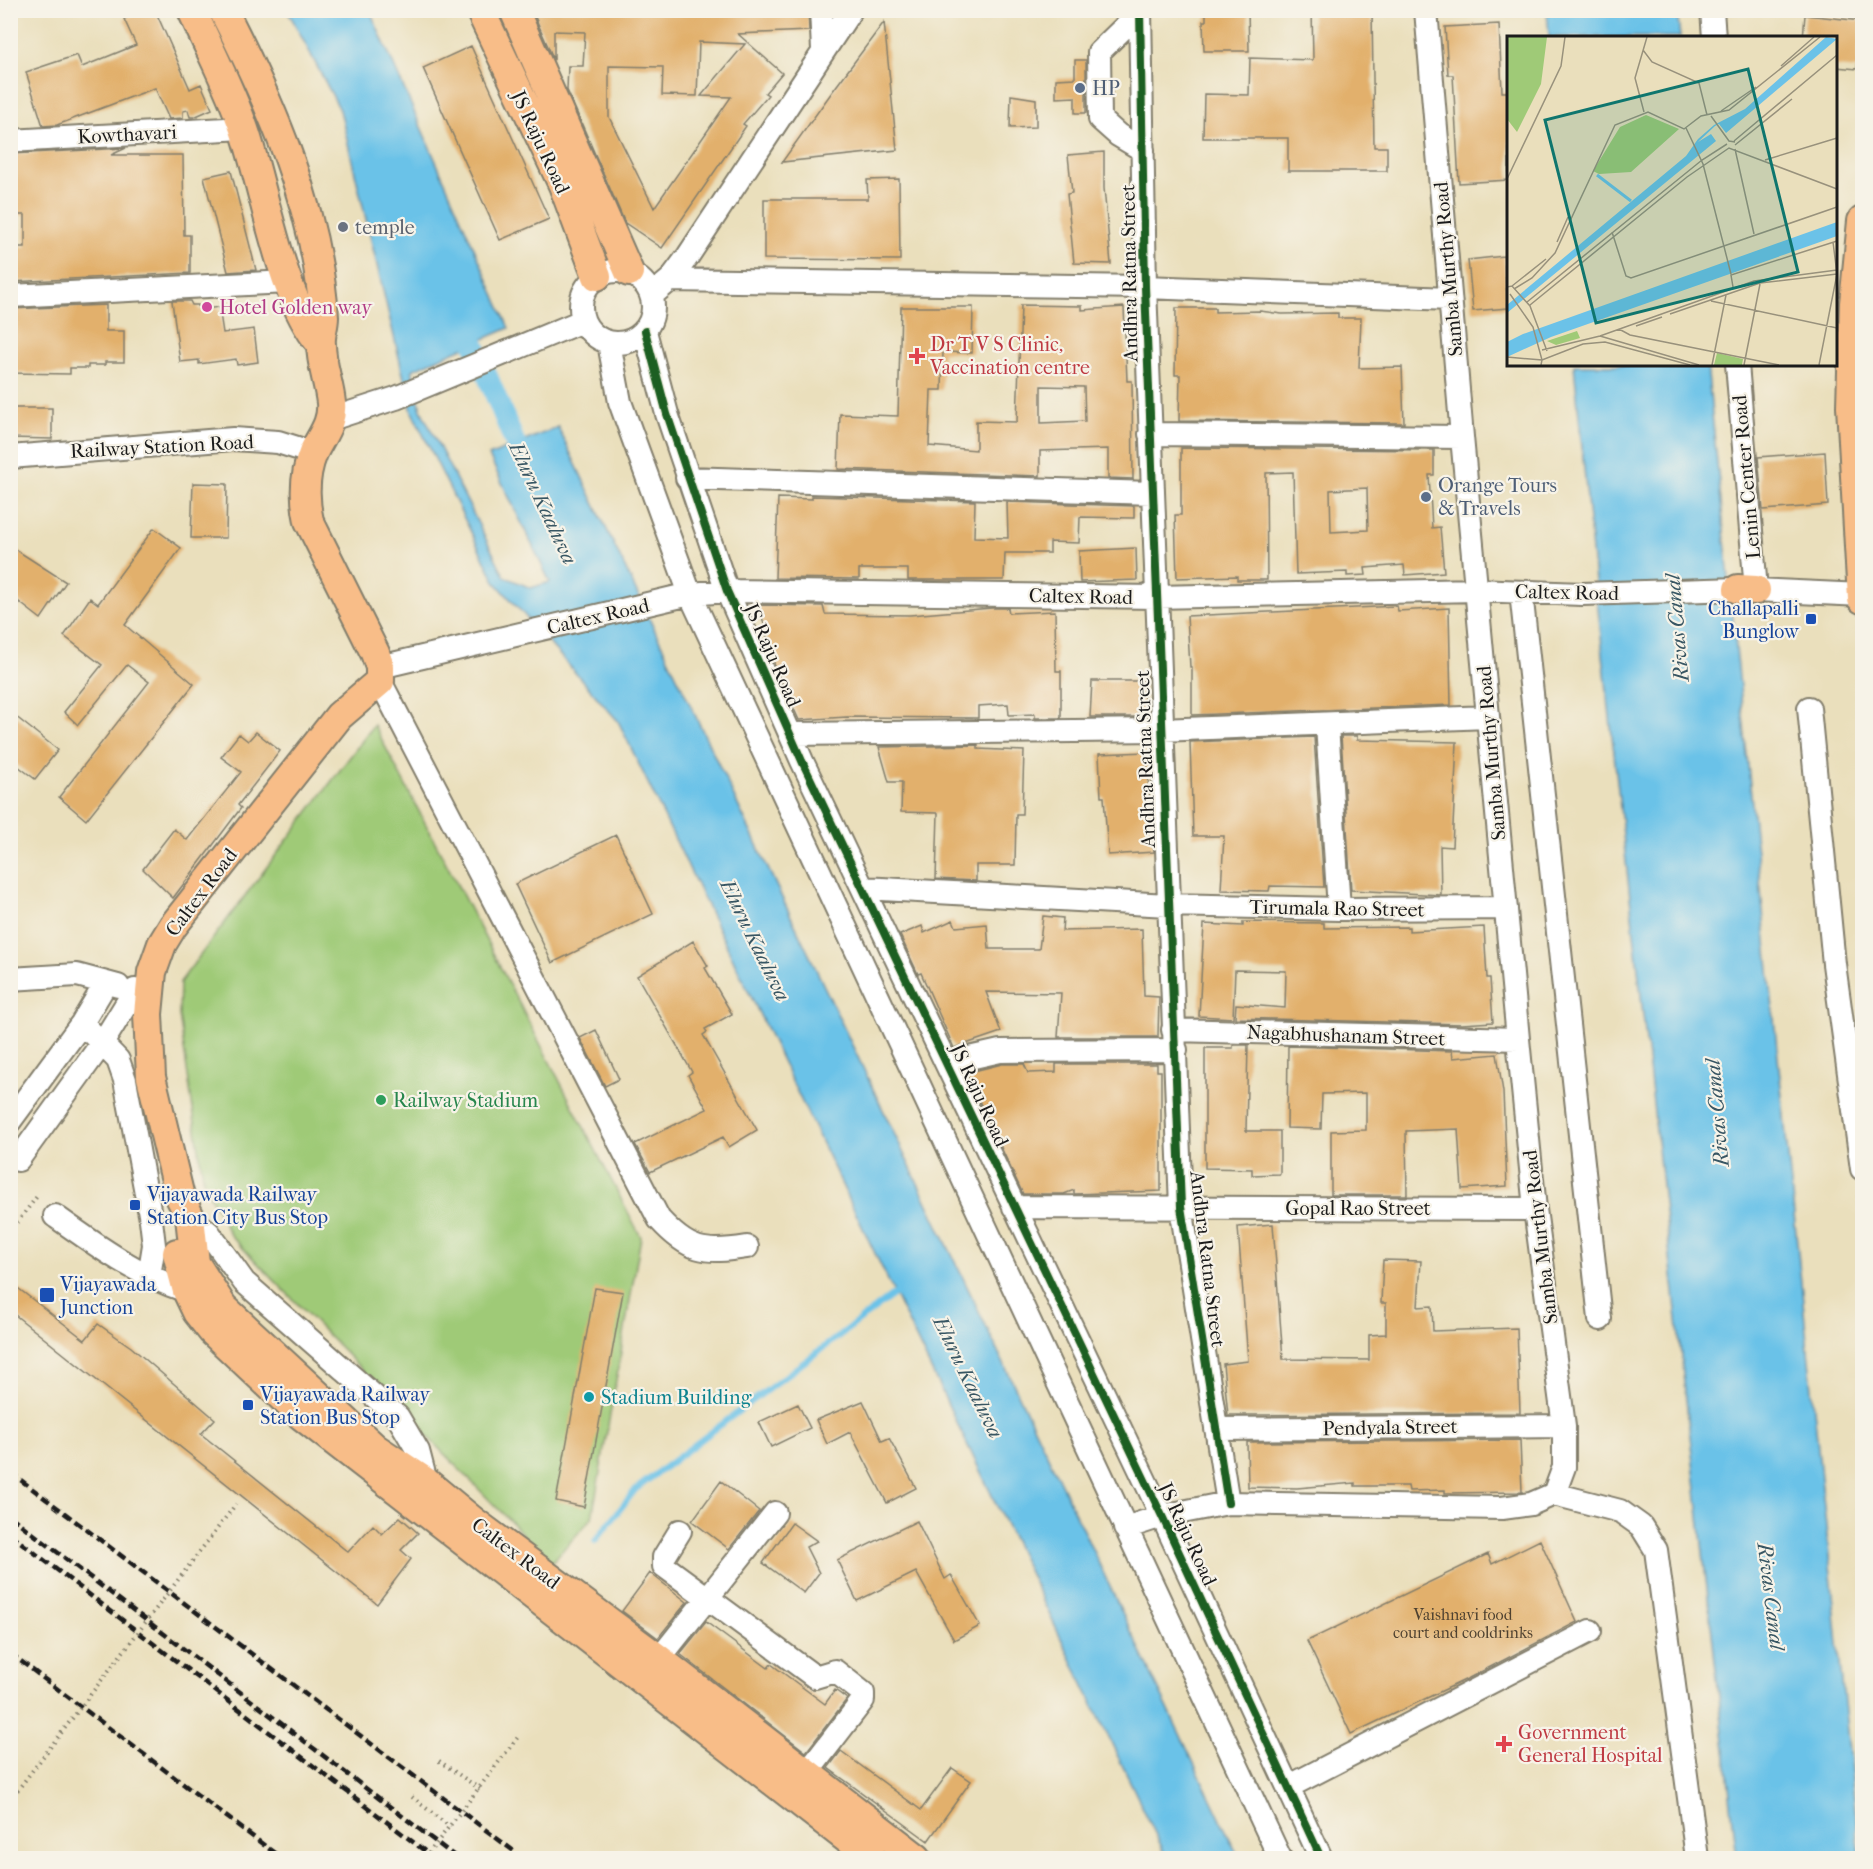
<svg xmlns="http://www.w3.org/2000/svg" width="1873" height="1869" font-family="'IM FELL French Canon',serif">
<style>
.green{fill:#9fca77;stroke:#5e734a;stroke-width:1.5}
.water{fill:#6bc2e8;stroke:#446f82;stroke-width:1.5}
.lines{fill:none;stroke-linecap:round;stroke-linejoin:round}
.stream{stroke:#6bc2e8;stroke-width:6}
.canal{stroke:#6bc2e8;stroke-width:21}
.building{fill:#e2b06c;fill-rule:evenodd}
.minor-casing{stroke:#837e6c;stroke-width:26}
.major-casing{stroke:#837e6c;stroke-width:32}
.path{stroke:#837e6c;stroke-width:4;stroke-dasharray:1.5 4.5;stroke-linecap:butt}
.minor{stroke:#fff;stroke-width:22}
.major{stroke:#f8bd88;stroke-width:28}
.rail{stroke:#1c1c1c;stroke-width:4.5;stroke-dasharray:9 4.5;stroke-linecap:butt}
.path-bridge{stroke:#837e6c;stroke-width:4;stroke-dasharray:1.5 4.5;stroke-linecap:butt}
.cycleway-casing{stroke:#f7f3e8;stroke-width:11}
.cycleway{stroke:#1b5e20;stroke-width:8}
.service-dot{fill:#5c6f8a;stroke:#f7f3e8;stroke-width:2}
.worship-dot{fill:#6b7280;stroke:#f7f3e8;stroke-width:2}
.hotel-dot{fill:#d1479c;stroke:#f7f3e8;stroke-width:2}
.health-dot{fill:#e0444e;stroke:#f7f3e8;stroke-width:2}
.transit-dot{fill:#1a4fb4;stroke:#f7f3e8;stroke-width:2}
.leisure-dot{fill:#2e9e5b;stroke:#f7f3e8;stroke-width:2}
.culture-dot{fill:#0f9aa8;stroke:#f7f3e8;stroke-width:2}
.labels{text-anchor:middle;stroke-width:4.5;stroke-linejoin:round;paint-order:stroke}
.number-label{font-size:16px;fill:#4e4130}
.service-label{font-size:20px;fill:#4e5e75;stroke:#f7f3e8;text-anchor:start}
.street-label{font-size:20px;fill:#1c1c1c;stroke:#f7f3e8}
.worship-label{font-size:20px;fill:#5b616d;stroke:#f7f3e8;text-anchor:start}
.hotel-label{font-size:20px;fill:#b23c85;stroke:#f7f3e8;text-anchor:start}
.health-label{font-size:20px;fill:#be3a42;stroke:#f7f3e8;text-anchor:start}
.transit-label{font-size:20px;fill:#164399;stroke:#f7f3e8;text-anchor:start}
.leisure-label{font-size:20px;fill:#27864d;stroke:#f7f3e8;text-anchor:start}
.culture-label{font-size:20px;fill:#0d838f;stroke:#f7f3e8;text-anchor:start}
.water-label{font-size:21px;font-style:italic;fill:#385663;stroke:#f7f3e8}
.inset-river{fill:none;stroke:#6bc2e8;stroke-width:3}
.inset-road{fill:none;stroke:#98917c;stroke-width:1.5}
.view{fill:#0f766e;fill-opacity:0.15;stroke:#0f766e;stroke-width:3}
.inset-edge{fill:none;stroke:#1c1c1c;stroke-width:3}
</style>
<rect width="100%" height="100%" fill="#f7f3e8"/>
<filter id="ink" filterUnits="userSpaceOnUse"><feTurbulence type="fractalNoise" baseFrequency=".0167" numOctaves="2"/><feDisplacementMap in="SourceGraphic" scale="12" xChannelSelector="R" yChannelSelector="G"/><feConvolveMatrix kernelMatrix="1 2 1 2 8 2 1 2 1" color-interpolation-filters="sRGB"/></filter>
<filter id="wash" filterUnits="userSpaceOnUse"><feTurbulence type="fractalNoise" baseFrequency=".008" numOctaves="4" result="noise"/><feDisplacementMap in="SourceGraphic" scale="24" xChannelSelector="R" yChannelSelector="G"/><feGaussianBlur stdDeviation="1.35" result="paint"/><feColorMatrix in="noise" values="0 0 0 0 0 0 0 0 0 0 0 0 0 0 0 0 0 1.4 0 .05"/><feComposite in="paint" operator="in"/></filter>
<g filter="url(#wash)">
<rect width="100%" height="100%" fill="#eadfbc"/>
<path class="green" d="M374 725 641 1237 592 1518 551 1563 230 1235 204 1184 179 1015 180 982Z"/>
<path class="water" d="M288 11H370L509 328 412 370 421 410 505 577 531 588 550 582 489 456 558 427 1239 1858H1167L618 721 496 583 412 412 340 110Z
M1547 11H1677L1680 37H1549Z
M1574 365H1707L1860 1858H1737L1596 592Z"/>
<g class="lines">
<path class="stream" d="M595 1541 636 1489 901 1289"/>
<path class="canal" d="M463 317 527 472"/>
</g>
<g id="blocks">
<path class="building" d="M143 10H155L190 89 201 84 212 109 194 117H190L188 110 183 111V118L169 119 155 88 57 125 43 126 26 72 77 55 82 67 136 45 124 19Z
M532 10H808L809 31 738 34 782 73 765 93 768 95 743 124 746 126 662 248 625 223 567 90 568 66H583L585 32 554 31V60ZM699 42 745 44 701 96 731 97 654 208 609 117V66L663 67 662 95 697 96Z
M1206 10H1248L1249 51H1204L1203 21H1206Z
M1312 10H1372L1374 147H1387V171H1288V138H1203L1204 94 1249 95 1250 58 1313 60Z
M1805 15 1862 21 1857 69 1836 67V38H1803Z
M884 22 897 150 782 162 832 92Z
M1499 24 1502 92H1509V180L1459 183 1453 75H1448L1445 27Z
M471 46 549 219 500 240 423 68Z
M1075 60H1086V113H1075V97L1056 98V79L1075 78Z
M1011 95 1036 99V127L1010 128Z
M126 148 111 155H183L184 235H190V273L10 282V247H25V215H10V154Z
M1104 152V188L1111 264 1074 263 1067 194 1072 193 1068 155Z
M231 171 256 270 228 272 204 177Z
M899 179 900 260 764 259V199H868L867 180Z
M1504 256 1508 308 1473 311 1468 260Z
M172 301H190L192 305H198L199 310 219 307 223 333 254 329 258 362 237 365 236 359 199 364V360L180 362Z
M106 305V331H124V362H105V365H88V368H70V374L10 373V309Z
M1021 305 1082 306V310L1124 307 1127 381H1132L1133 479 1108 478V449L1040 451V476L838 469 840 414 898 416 901 307H973L972 353 943 352 942 390H931L929 446 976 450V421L1017 422ZM1041 386 1084 387 1085 421 1041 423Z
M1176 308H1215V312L1260 311 1282 314 1338 313V318H1361L1359 368 1402 367 1404 423 1179 421 1180 375H1175Z
M10 408H52V439L10 438Z
M1181 448 1434 450V475H1429L1432 528 1440 527 1444 572 1405 575 1404 565 1365 568 1366 575 1347 576V572L1296 574 1293 472 1266 473 1267 580H1237V576L1177 578 1175 515H1181ZM1367 488 1368 530 1331 532 1330 490Z
M1825 452 1828 505 1763 510 1758 457Z
M193 483 227 484 226 538H191Z
M812 496 975 501 974 537 1008 538 1007 502 1134 506V518L1080 517 1079 543 1050 542V553H1005L1004 580H908V569H859V579L775 578 778 498 812 499Z
M154 528 181 548 125 625 194 684 86 820 59 797 149 682 127 665 78 725 64 712 102 665 64 636 90 598 98 604Z
M10 546 66 582 41 619 10 595Z
M1136 548 1137 580 1080 582 1079 551Z
M759 605 823 606 825 614 910 615 992 608H1008L1009 613 1055 611 1056 671H1061V718H1035V714L1009 715 1008 704 978 706V718L847 717 799 720 775 667Z
M1397 606 1398 611 1449 608 1451 705 1192 715V667H1190L1187 616Z
M1092 681H1143L1145 717H1090Z
M10 712 58 750 35 779 10 760Z
M256 732 280 751 238 805 241 808 173 898 143 869 174 829 187 840 241 772 221 757 239 734 248 741Z
M1341 736H1357V740L1457 742 1452 847 1440 846 1441 895 1351 890Z
M1314 737 1324 887 1270 886 1269 891 1221 890 1224 836H1193L1190 742Z
M978 745V749L1024 751 1022 814H1016L1015 865H976V881L936 879 938 813 901 812 902 782H889L879 747Z
M1146 752 1154 852 1108 855 1104 797H1101L1099 754Z
M616 835 653 914 552 963 515 884Z
M1043 916 1063 918 1062 931 1142 929 1144 996 1159 997 1158 1037H1058L1061 993 986 992 1001 1032 954 1048 921 973 918 974 900 935 922 926 924 933 953 920 956 927 987 924 989 949H1039Z
M1243 922 1324 923V928L1409 927V931L1484 927 1487 978H1490L1493 1022 1462 1024 1235 1018 1236 1004 1285 1008 1286 971 1235 970 1233 1018 1199 1016 1204 924 1243 926Z
M693 941 708 966 705 968 732 1014 705 1029 707 1032 703 1035 757 1130 729 1147 723 1137 650 1172 635 1144 707 1109 688 1075 692 1072 637 976Z
M596 1030 619 1079 605 1086 580 1038Z
M1233 1045H1248L1246 1131H1280V1174L1252 1175V1169L1205 1168V1048H1233Z
M1288 1046 1452 1051 1453 1058 1497 1054 1503 1092 1507 1186 1462 1189 1458 1129 1406 1131 1407 1195H1331V1131L1366 1130V1093L1322 1094 1321 1129 1287 1128Z
M1002 1064H1024L1028 1073 1056 1072V1064H1157V1071H1161V1191L1074 1194V1190L1064 1194H1023L966 1073Z
M1273 1224 1283 1359 1369 1360V1335L1386 1334V1303H1381L1383 1260 1421 1261 1418 1307 1432 1306 1433 1331 1517 1328 1520 1413 1228 1415 1223 1364 1248 1361 1238 1227Z
M10 1282 85 1340 98 1324 131 1347 215 1419 201 1434 348 1552 373 1525 382 1534 400 1517 418 1533 401 1550 411 1559 377 1604 10 1311Z
M595 1288 623 1292 584 1507 556 1501Z
M863 1401 882 1441 889 1438 916 1488 887 1503 850 1432 827 1444 816 1420Z
M798 1404 810 1428 771 1447 759 1422Z
M1520 1440 1522 1492 1445 1493V1490L1409 1491 1408 1486H1355V1483L1297 1488 1248 1487 1247 1442Z
M721 1481 759 1511 729 1549 692 1521Z
M917 1521 945 1579 951 1575 980 1626 954 1640 916 1572 857 1601 837 1560Z
M792 1523 817 1541 806 1547 819 1573 804 1593 763 1563Z
M1540 1540 1577 1622 1469 1678 1351 1734 1307 1641 1488 1554 1492 1564Z
M650 1573 687 1602 658 1638 622 1611Z
M706 1622 768 1668 771 1664 825 1704 835 1690 847 1699 806 1752 680 1654Z
M841 1751 921 1810 952 1768 971 1781 928 1841 828 1768Z"/>
</g>
</g>
<g filter="url(#ink)">
<use href="#blocks" fill-opacity="0" stroke="#837e6c" stroke-width="1.5"/>
<g class="lines">
<defs>
<path id="minor" d="M821 10 823 50
M1140 10 1145 287 1181 1207 1228 1503
M1426 10 1462 437 1518 1039 1535 1209 1564 1426V1467L1554 1494
M1712 10 1714 38
M1140 12 1099 52 1100 119 1118 135 1143 150
M10 141 244 128
M581 307a36 36 0 1 1 72 0a36 36 0 1 1-72 0Z
M670 280 1145 287 1450 299
M652 295 670 280 688 256 851 10
M10 296 289 282
M645 331 667 414 727 591 802 761 1162 1516 1321 1858
M609 343 620 402 690 594 1280 1858
M1737 364 1756 590 1862 595
M331 419 396 398 582 321
M1150 434 1462 437
M10 457 233 439 278 442 313 453
M687 478 1152 493
M1521 592 1600 1319
M380 667 690 594 727 591 1156 597 1476 590 1582 594 1738 589
M380 681 659 1219C688 1251 704 1254 747 1247
M1809 708 1834 964 1862 1169
M1327 725 1339 909
M790 734 1160 730 1488 717
M864 888 1168 905 1339 909 1506 908
M10 979 77 975 118 986
M82 1023 118 1060 125 1080 151 1220 154 1245 149 1276
M1173 1030 1518 1039
M947 1063 1000 1051 1176 1050
M10 1121 82 1023 106 983
M10 1154 18 1160 103 1042 135 990
M1014 1207 1535 1209
M55 1216C97 1246 137 1275 187 1291
M190 1217 209 1233 244 1282 398 1417 418 1451 426 1482
M1216 1429 1564 1426
M1554 1494 1620 1511 1641 1526 1656 1550 1697 1858
M1125 1528 1162 1516 1228 1503 1502 1508 1531 1504 1554 1494
M680 1531 664 1557V1566L815 1677 835 1671 863 1693V1700L807 1773
M659 1659 775 1513
M1288 1787 1590 1631"/>
<path id="major" d="M192 10C209 49 230 88 244 129 265 189 280 298 321 344
M223 10C272 106 317 208 324 317 324 326 320 335 321 344 321 364 329 383 331 403 333 423 321 436 313 453 304 475 304 498 309 521L375 653 380 667V681L339 716 173 926 162 944 152 972 148 1014 151 1077 180 1197 190 1217 195 1263 223 1307 375 1448 426 1482 473 1521 659 1659 917 1858
M480 10 563 185 597 276
M514 10 629 272
M1862 221 1854 303 1851 406 1862 599
M1738 589 1756 590
M177 1253 187 1291 197 1312 212 1331 302 1416 872 1858"/>
</defs>
<use href="#minor" class="minor-casing"/>
<use href="#major" class="major-casing"/>
<path class="path" d="M10 1232 38 1195
M439 1761 480 1789
M412 1797 450 1827"/>
<use href="#minor" class="minor"/>
<use href="#major" class="major"/>
<path class="rail" d="M10 1472 523 1858
M10 1516 457 1858
M10 1534 434 1858
M10 1653 281 1858"/>
<path class="path-bridge" d="M10 1800 236 1504
M425 1858 518 1737"/>
<defs>
<path id="cycleway" d="M1140 10 1145 287 1181 1207 1228 1503
M645 331 667 414 727 591 802 761 1162 1516 1321 1858"/>
</defs>
<use href="#cycleway" class="cycleway-casing"/>
<use href="#cycleway" class="cycleway"/>
</g>
</g>
<g class="service-dot">
<circle cx="1080" cy="88" r="6"/>
<circle cx="1426" cy="497" r="6"/>
</g>
<circle class="worship-dot" cx="343" cy="227" r="6"/>
<circle class="hotel-dot" cx="207" cy="307" r="6"/>
<g class="health-dot">
<path d="M914 347h6v6h6v6h-6v6h-6v-6h-6v-6h6z"/>
<path d="M1501 1735h6v6h6v6h-6v6h-6v-6h-6v-6h6z"/>
</g>
<g class="transit-dot">
<rect x="1805" y="613" width="12" height="12" rx="3"/>
<rect x="129" y="1199" width="12" height="12" rx="3"/>
<rect x="39" y="1287" width="16" height="16" rx="3"/>
<rect x="242" y="1399" width="12" height="12" rx="3"/>
</g>
<circle class="leisure-dot" cx="381" cy="1100" r="6"/>
<circle class="culture-dot" cx="589" cy="1397" r="6"/>
<g class="labels">
<g class="number-label">
<text x="1463" y="1620">Vaishnavi food<tspan x="1463" dy="18">court and cooldrinks</tspan></text>
</g>
<g class="service-label">
<text x="1092" y="95">HP</text>
<text x="1438" y="492">Orange Tours<tspan x="1438" dy="23">&amp; Travels</tspan></text>
</g>
<g class="street-label">
<text transform="translate(127 134) rotate(-3)" y="7">Kowthavari</text>
<text transform="translate(541 142) rotate(65)" y="7">JS Raju Road</text>
<text transform="translate(1448 269) rotate(-95)" y="7">Samba Murthy Road</text>
<text transform="translate(1129 273) rotate(-91)" y="7">Andhra Ratna Street</text>
<text transform="translate(162 446) rotate(-3)" y="7">Railway Station Road</text>
<text transform="translate(1746 477) rotate(-95)" y="7">Lenin Center Road</text>
<text transform="translate(1567 592) rotate(1)" y="7">Caltex Road</text>
<text transform="translate(1081 596) rotate(1)" y="7">Caltex Road</text>
<text transform="translate(598 616) rotate(-13)" y="7">Caltex Road</text>
<text transform="translate(773 655) rotate(66)" y="7">JS Raju Road</text>
<text transform="translate(1491 753) rotate(-95)" y="7">Samba Murthy Road</text>
<text transform="translate(1145 759) rotate(-92)" y="7">Andhra Ratna Street</text>
<text transform="translate(201 892) rotate(-53)" y="7">Caltex Road</text>
<text transform="translate(1337 908) rotate(1)" y="7">Tirumala Rao Street</text>
<text transform="translate(1346 1035) rotate(2)" y="7">Nagabhushanam Street</text>
<text transform="translate(980 1095) rotate(65)" y="7">JS Raju Road</text>
<text x="1358" y="1215">Gopal Rao Street</text>
<text transform="translate(1540 1237) rotate(-97)" y="7">Samba Murthy Road</text>
<text transform="translate(1208 1259) rotate(83)" y="7">Andhra Ratna Street</text>
<text transform="translate(1390 1427) rotate(-1)" y="7">Pendyala Street</text>
<text transform="translate(1188 1534) rotate(65)" y="7">JS Raju Road</text>
<text transform="translate(516 1553) rotate(37)" y="7">Caltex Road</text>
</g>
<g class="worship-label">
<text x="355" y="234">temple</text>
</g>
<g class="hotel-label">
<text x="219" y="314">Hotel Golden way</text>
</g>
<g class="health-label">
<text x="930" y="351">Dr T V S Clinic,<tspan x="930" dy="23">Vaccination centre</tspan></text>
<text x="1518" y="1739">Government<tspan x="1518" dy="23">General Hospital</tspan></text>
</g>
<g class="transit-label">
<text x="1799" y="615" text-anchor="end">Challapalli<tspan x="1799" dy="23">Bunglow</tspan></text>
<text x="147" y="1201">Vijayawada Railway<tspan x="147" dy="23">Station City Bus Stop</tspan></text>
<text x="60" y="1291">Vijayawada<tspan x="60" dy="23">Junction</tspan></text>
<text x="260" y="1401">Vijayawada Railway<tspan x="260" dy="23">Station Bus Stop</tspan></text>
</g>
<g class="leisure-label">
<text x="393" y="1107">Railway Stadium</text>
</g>
<g class="culture-label">
<text x="601" y="1404">Stadium Building</text>
</g>
<g class="water-label">
<text transform="translate(543 503) rotate(65)" y="7">Eluru Kaaluva</text>
<text transform="translate(1677 628) rotate(-95)" y="7">Rivas Canal</text>
<text transform="translate(755 940) rotate(64)" y="7">Eluru Kaaluva</text>
<text transform="translate(1717 1113) rotate(-95)" y="7">Rivas Canal</text>
<text transform="translate(968 1377) rotate(64)" y="7">Eluru Kaaluva</text>
<text transform="translate(1771 1596) rotate(83)" y="7">Rivas Canal</text>
</g>
</g>
<g transform="translate(1507 36)">
<rect width="330" height="330" fill="#eadfbc"/>
<path d="M0 1H40L34 48 10 96 0 83ZM139 79 172 93 124 136 92 138 86 135 113 91ZM70 295 73 302 49 309 40 305ZM210 317 236 323 235 329H207Z" fill="#9fca77"/>
<path d="M319 1 330 3 219 97 212 88 208 90 191 106 204 98 209 105 0 277V269L179 120 191 103 207 89 238 73ZM330 186V200L44 301 0 321V306L16 298Z" fill="#6bc2e8"/>
<path class="inset-river" d="M90 139 124 165"/>
<path class="inset-road" d="M136 14 145 26 192 47 200 79M274 30 307 1M214 75 249 51M137 76 128 42 140 1M204 80 222 105 228 106M179 92 196 128 224 238M227 105 330 19M228 109 285 63M228 113 247 198M258 124 330 102M0 143 54 30 58 1M105 196 119 240 124 242 330 171M50 206 61 181M5 250 39 223M0 251 5 250 23 270 40 315M226 251 224 239 330 205M7 253 25 242 48 217 108 89 141 76 177 93 194 80 222 74 313 1M3 258 26 291 35 324 76 308 98 306 183 329M204 265 330 292M20 266 195 124 220 108M23 269 180 141 222 112 330 153M163 278 253 247 330 238M129 290 155 281M112 293 123 299 272 329M93 300 192 329M35 314 93 300 247 245 330 234M0 321 35 324 34 329M205 329 219 259M237 329 253 248M312 329 330 238 326 206"/>
<path class="view" d="M241 33 291 236 89 287 38 84Z"/>
<rect width="330" height="330" class="inset-edge"/>
</g>
<rect width="1873" height="1869" fill="none" stroke="#f7f3e8" stroke-width="36"/>
</svg>
